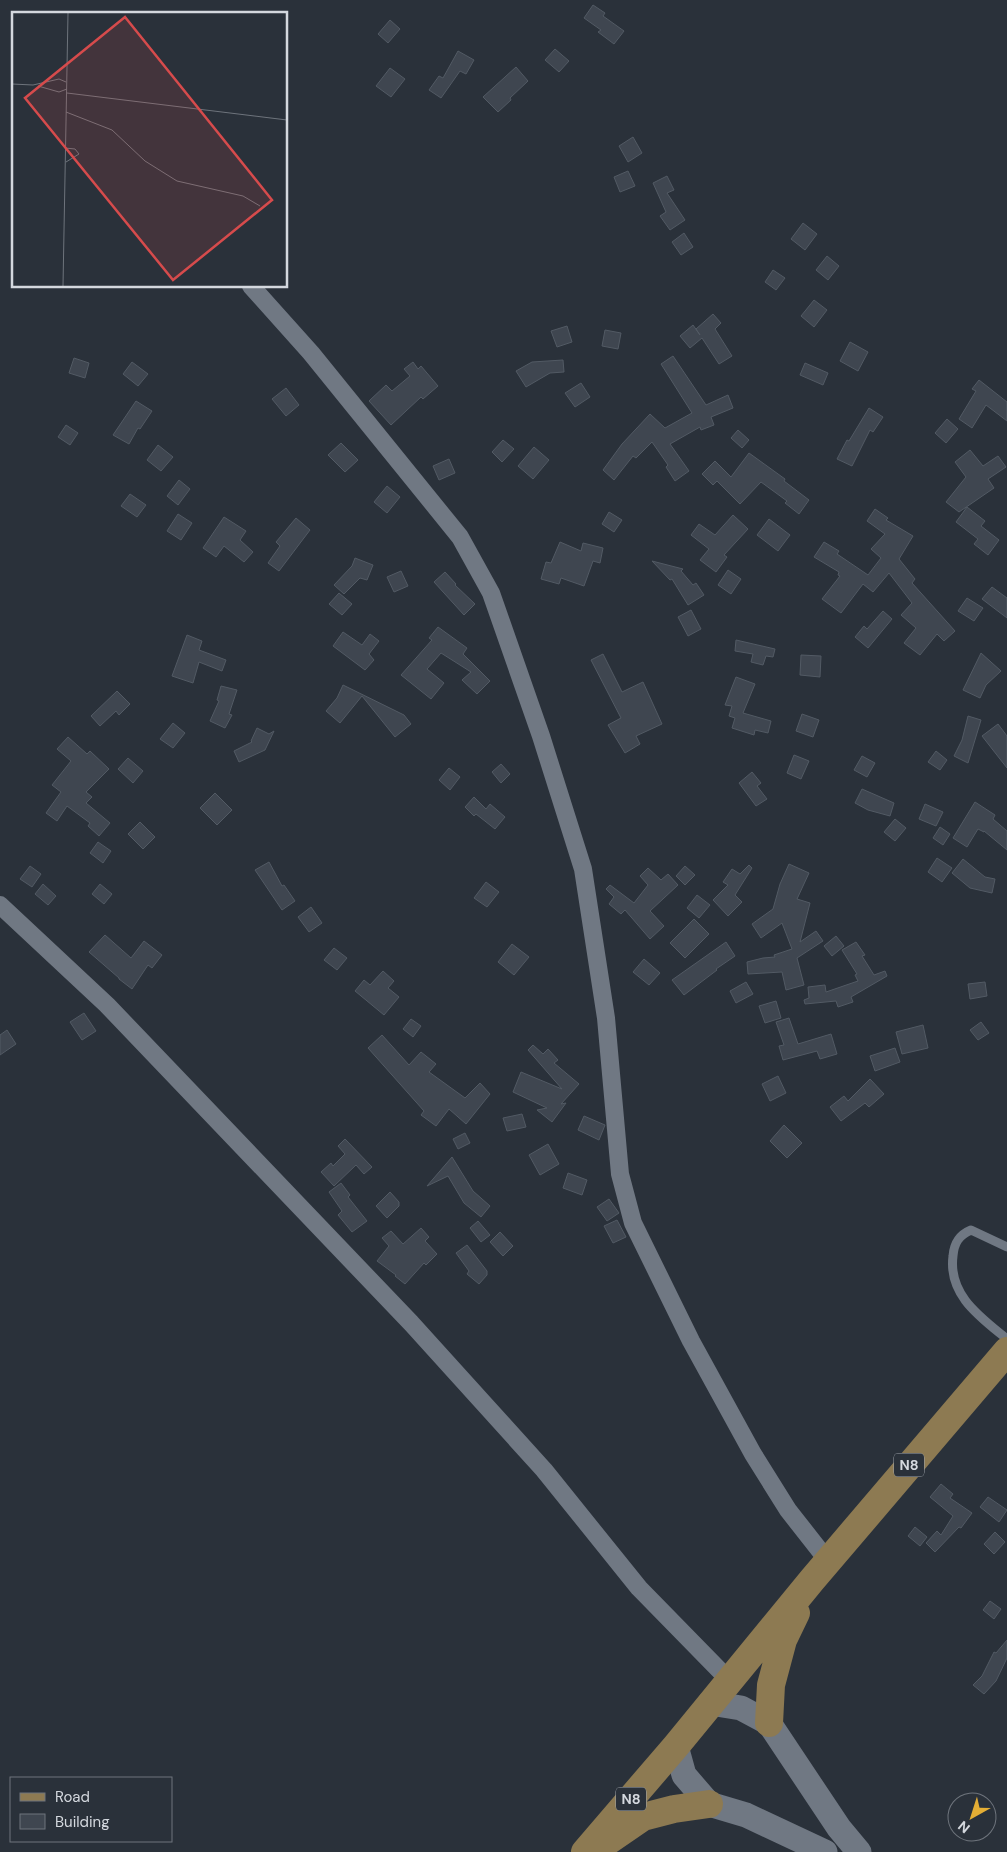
<svg xmlns="http://www.w3.org/2000/svg" width="1007" height="1852" font-family="'DM Sans',sans-serif">
<style>
.building{fill:#3f4650;stroke:#525a64}
.lines{fill:none;stroke-linecap:round;stroke-linejoin:round}
.lane{stroke:#707883;stroke-width:9}
.street{stroke:#707883;stroke-width:18}
.secondary{stroke:#707883;stroke-width:25}
.primary{stroke:#8d7a52;stroke-width:28}
.labels{text-anchor:middle;stroke-width:4;stroke-linejoin:round;paint-order:stroke}
.shield{fill:#2a313a;stroke:#a1a6ad;stroke-width:1}
.shield-label{font-size:14px;font-weight:bold;fill:#d4d8de}
.inset-road{fill:none;stroke:#6e747c;stroke-width:1}
.view{fill:#d64b4c;fill-opacity:0.15;stroke:#d64b4c;stroke-width:2.5}
.inset-edge{fill:none;stroke:#d4d8de;stroke-width:2.5}
</style>
<rect width="100%" height="100%" fill="#2a313a"/>
<path class="building" d="M593 5 605 13 603 16 624 31 614 44 598 32 601 30 584 18Z
M390 20 400 29 388 43 378 34Z
M555 49 569 61 559 72 545 60Z
M458 51 474 60 466 74 460 71 441 98 429 90 439 76 443 78Z
M516 67 528 81 510 98 511 100 498 112 483 97Z
M390 68 405 79 391 97 376 86Z
M633 137 642 153 628 162 619 146Z
M628 171 635 186 620 192 614 177Z
M667 176 674 190 667 193 685 220 670 230 660 216 666 212 653 183Z
M803 223 817 234 805 250 791 239Z
M684 233 693 247 681 255 672 242Z
M827 256 839 266 828 280 816 270Z
M773 270 785 278 776 290 765 282Z
M814 300 827 310 814 327 801 316Z
M713 314 721 323 715 329 732 356 719 364 702 338 690 348 680 336 693 325 700 335 696 329Z
M567 326 572 342 557 347 551 331Z
M605 330 621 333 618 349 602 346Z
M850 342 868 352 858 371 840 361Z
M673 356 706 405 728 395 733 408 711 417 714 425 701 430 700 427 670 444 689 471 675 481 666 467 668 465 652 442 636 458 633 456 614 480 603 470 622 444 650 414 665 428 692 413 661 364Z
M74 358 89 363 85 378 69 373Z
M563 360 564 372 550 373 526 387 516 371 532 362Z
M132 362 148 374 138 386 123 374Z
M413 362 418 369 421 366 438 386 423 399 421 397 391 425 369 401 386 385 392 391 410 376 404 369Z
M805 363 828 373 823 385 800 375Z
M979 380 1007 402V421L986 405 972 428 959 419 976 391 972 389Z
M581 383 590 397 575 407 565 393Z
M286 388 299 405 286 416 272 399Z
M136 401 152 411 140 429 138 428 129 444 113 435Z
M869 408 883 417 873 432 870 430 852 466 837 459 847 440 849 441Z
M947 419 958 429 946 443 935 433Z
M66 425 78 433 70 445 58 437Z
M738 430 749 440 742 448 731 438Z
M503 440 514 449 502 462 492 452Z
M341 443 358 460 345 472 328 455Z
M158 445 173 457 161 471 147 460Z
M534 447 549 460 533 479 518 466Z
M970 450 983 466 998 456 1006 467 988 479 994 488 959 512 946 502 966 477 955 462Z
M749 453 785 479 784 481 809 500 799 514 785 503 787 501 761 482 740 504 717 481 713 485 702 474 715 461 731 477Z
M449 459 455 473 439 480 433 466Z
M179 480 190 489 178 505 167 496Z
M387 486 400 497 387 513 374 502Z
M130 494 146 505 137 517 121 506Z
M967 507 985 521 981 526 999 540 988 555 974 544 978 539 956 522Z
M875 509 888 518 886 520 913 536 899 559 915 579 912 583 955 631 944 641 937 634 920 655 904 643 916 628 901 615 912 603 889 573 873 592 863 584 841 613 822 599 840 576 838 575 839 572 814 557 824 542 839 551 837 554 868 575 881 558 871 549 885 534 867 521Z
M609 512 622 520 614 532 602 524Z
M178 514 192 523 181 540 167 531Z
M733 515 748 529 724 555 727 557 716 572 700 560 709 549 691 535 699 524 715 535Z
M224 517 246 531 240 540 253 552 244 562 224 546 216 557 203 548Z
M296 518 310 530 279 571 268 563 280 546 276 542Z
M769 519 790 535 778 551 757 535Z
M560 542 581 551 583 543 603 548 600 563 593 561 584 586 561 578 559 584 541 579 546 562 551 563Z
M355 558 373 565 367 580 360 578 344 594 334 585 352 566Z
M652 561 683 569 681 571 693 585 696 583 704 595 688 605 672 579 670 580Z
M728 570 741 579 731 594 718 585Z
M401 571 408 586 394 592 387 577Z
M445 572 456 584 455 585 475 604 464 615 434 582Z
M992 587 1007 598V618L982 599Z
M339 593 352 604 342 615 329 604Z
M967 598 983 608 974 621 958 611Z
M691 610 701 629 688 636 678 617Z
M883 611 892 619 868 648 855 637 864 626 867 629Z
M438 627 467 648 463 654 490 681 477 694 462 680 471 672 441 653 427 669 444 683 431 699 401 675 432 640 429 638Z
M343 632 362 645 370 634 379 641 369 654 374 660 365 670 333 646Z
M187 635 202 641 199 650 226 660 222 671 199 662 193 683 172 676Z
M736 640 775 649 773 657 766 656 763 665 751 662 753 654 735 651Z
M981 653 1001 671 986 685 980 698 963 690Z
M603 654 622 692 643 682 662 724 636 736 640 744 625 753 608 725 621 718 591 660Z
M801 655 821 656 820 677 800 675Z
M736 677 755 684 743 713 771 721 768 733 755 730 754 735 732 728 735 718 729 716 732 706 725 705Z
M343 685 404 715 411 724 395 737 362 696 340 723 326 711 337 698Z
M221 686 237 690 229 714 232 715 225 728 210 721 219 701 217 700Z
M117 691 130 704 119 715 116 711 100 726 91 716Z
M802 714 819 720 813 737 796 731Z
M968 716 981 720 968 763 954 756 962 740Z
M173 723 185 733 173 748 160 739Z
M998 724 1007 736V768L982 736Z
M257 728 269 734 274 731 265 750 239 762 234 751 252 742 251 741Z
M68 737 87 754 90 751 109 769 86 792 92 797 86 803 110 823 99 836 88 826 90 823 67 806 57 821 46 813 61 792 52 785 71 761 57 749Z
M936 751 947 760 940 770 928 762Z
M794 755 809 761 801 779 787 773Z
M862 756 875 763 867 777 854 770Z
M128 758 143 771 133 783 118 769Z
M501 764 510 774 501 783 492 772Z
M449 768 460 777 450 790 439 780Z
M752 772 761 783 757 786 767 799 756 806 739 783Z
M862 789 894 803 890 816 868 810 855 803Z
M215 793 232 810 217 825 200 808Z
M474 797 486 809 490 804 505 817 495 829 476 814 474 816 465 807Z
M975 802 995 815 993 819 1007 831V850L984 831V832L978 829 967 847 953 838Z
M925 804 943 812 936 826 919 819Z
M895 819 906 828 895 841 884 832Z
M140 822 155 837 143 849 128 834Z
M940 827 950 834 943 845 933 838Z
M98 842 111 851 103 863 90 853Z
M937 858 952 868 942 882 928 872Z
M963 859 985 877 995 879 992 893 970 888 952 873Z
M269 862 282 886 284 885 295 901 282 910 255 870Z
M789 864 809 873 797 899 810 903 800 942 816 931 823 941 797 958 804 985 786 990 782 972 748 974 747 962 763 958 775 957 774 955 792 949 782 923 761 938 752 924 773 909 780 884Z
M749 865 752 868 735 895 742 902 728 916 713 900 728 885 723 882 732 869 740 874Z
M30 866 41 874 32 887 20 879Z
M685 866 695 875 685 885 676 876Z
M648 868 661 880 668 874 678 885 650 911 664 926 650 939 625 910 621 914 609 904 614 897 606 889 610 885 634 903 648 885 640 876Z
M486 882 499 892 487 907 474 898Z
M43 884 56 896 48 905 35 894Z
M100 884 112 894 104 904 92 894Z
M697 895 710 905 699 918 687 908Z
M311 907 322 923 309 932 298 917Z
M694 919 709 934 685 958 670 943Z
M105 935 131 958 144 941 162 955 152 968 148 965 132 989 119 979V978L89 952Z
M836 936 844 946 832 956 824 946Z
M726 942 735 956 716 969 717 970 684 995 672 980Z
M856 942 865 955 862 956 874 975 885 971 887 976 851 997 853 1002 838 1007 836 1001 805 1004 804 1000 809 998 808 987 825 985 826 992 858 981 855 975 857 974 842 950Z
M512 944 529 957 514 975 498 962Z
M334 948 347 958 337 970 324 960Z
M644 959 660 973 649 985 633 972Z
M383 971 394 981 388 988 399 997 384 1015 355 991 364 980 370 985Z
M746 982 753 994 736 1003 730 991Z
M985 982 987 996 970 999 968 984Z
M776 1001 781 1018 765 1023 759 1006Z
M84 1013 96 1031 82 1040 70 1022Z
M789 1018 798 1044 831 1034 837 1054 820 1059 817 1051 783 1060 779 1046 784 1045 776 1022Z
M411 1019 421 1026 413 1037 403 1029Z
M981 1022 989 1033 978 1040 970 1030Z
M923 1025 928 1048 902 1054 896 1032Z
M7 1030 16 1044 0 1055V1035Z
M382 1035 409 1065 421 1052 436 1064 429 1072 465 1098 480 1083 490 1094 466 1124 449 1109 436 1126 421 1115 424 1111 368 1048Z
M533 1045 543 1054 548 1049 558 1060 554 1063 579 1084 561 1104 566 1103 552 1122 537 1110 547 1108 513 1092 521 1072 562 1089 528 1050Z
M895 1048 900 1062 875 1071 870 1056Z
M778 1076 786 1093 770 1101 762 1084Z
M870 1079 884 1094 869 1107 865 1103 841 1121 830 1107 844 1096 848 1101Z
M522 1114 526 1127 507 1131 503 1118Z
M584 1116 605 1125 599 1140 578 1130Z
M784 1125 802 1143 787 1158 770 1141Z
M465 1133 470 1143 458 1149 453 1139Z
M345 1139 372 1167 364 1174 356 1165 334 1186 321 1172 331 1163 333 1166 345 1154 338 1146Z
M548 1144 559 1164 540 1175 529 1155Z
M452 1157 473 1191 490 1206 481 1217 464 1203 448 1176 427 1186Z
M568 1173 587 1180 582 1195 563 1188Z
M341 1183 350 1195 348 1197 367 1221 352 1232 338 1215 342 1211 329 1192Z
M390 1192 399 1202V1206L387 1218 376 1206Z
M609 1199 619 1213 607 1221 597 1207Z
M617 1220 626 1237 613 1243 604 1226Z
M478 1221 490 1235 481 1242 470 1228Z
M421 1228 429 1237 425 1241 437 1254 426 1265 424 1263 405 1284 395 1276 396 1275 377 1261 389 1246 382 1238 391 1231 403 1244Z
M500 1232 513 1246 503 1256 490 1242Z
M467 1245 487 1271V1275L479 1284 467 1274 469 1271 456 1253Z
M941 1484 953 1494 950 1498 972 1513 961 1528 959 1527 935 1552 926 1543 937 1531 941 1535 953 1516 930 1497Z
M988 1497 1007 1510 999 1522 980 1507Z
M915 1527 927 1537 920 1546 908 1536Z
M995 1532 1005 1542 994 1554 984 1544Z
M990 1601 1001 1609 994 1619 983 1610Z
M1007 1640V1658L996 1681 984 1694 973 1685 982 1676 994 1652 996 1653Z"/>
<g class="lines">
<path class="lane" d="M1007 1247 971 1230C959 1235 954 1243 953 1256 948 1295 980 1317 1007 1339"/>
<path class="street" d="M251 286 311 353 460 537 491 593 541 736 583 869 606 1018 620 1174 633 1223 691 1341 753 1454 788 1510 828 1561
M0 905 107 1005 411 1323 544 1470 639 1588 729 1680"/>
<path class="secondary" d="M710 1703 741 1708 769 1723 839 1828 859 1852
M676 1746 684 1775 709 1804 746 1815 825 1852"/>
<path class="primary" d="M769 1723 771 1685 783 1640 796 1613
M605 1843 643 1817 674 1809 709 1804
M585 1852 676 1746 812 1580 1007 1351"/>
</g>
<g class="labels">
<g class="shield">
<rect x="894" y="1453.5" width="30" height="23" rx="4"/>
<rect x="616" y="1787.5" width="30" height="23" rx="4"/>
</g>
<g class="shield-label">
<text x="909" y="1470">N8</text>
<text x="631" y="1804">N8</text>
</g>
</g>
<g transform="translate(12 12)">
<rect width="275" height="275" fill="#2a313a"/>
<path class="inset-road" d="M0 72 21 73 47 67 54 70M26 74 47 80 55 77M55 81 275 108M54 100 100 118 133 149 165 169 231 184 248 194M53 136 63 137 67 142 54 150M51 274 56 1"/>
<path class="view" d="M113 5 260 188 161 268 13 86Z"/>
<rect width="275" height="275" class="inset-edge"/>
</g>
<rect x="10" y="1777" width="162" height="65" fill="#2a313a" stroke="#6e747c"/>
<rect x="20" y="1793" width="25" height="8" fill="#8d7a52" stroke="#6e747c"/>
<text x="55" y="1802" font-size="15" fill="#d4d8de">Road</text>
<rect x="20" y="1814" width="25" height="15" fill="#3f4650" stroke="#6e747c"/>
<text x="55" y="1827" font-size="15" fill="#d4d8de">Building</text>
<g transform="translate(972 1817) rotate(219)"><circle r="24" fill="#2a313a" stroke="#6e747c"/>
<path d="M0-4L9 19L0 12L-9 19Z" fill="#e4ae35"/>
<text y="-8" font-size="14" font-weight="bold" text-anchor="middle" fill="#d4d8de">N</text>
</g>
</svg>
